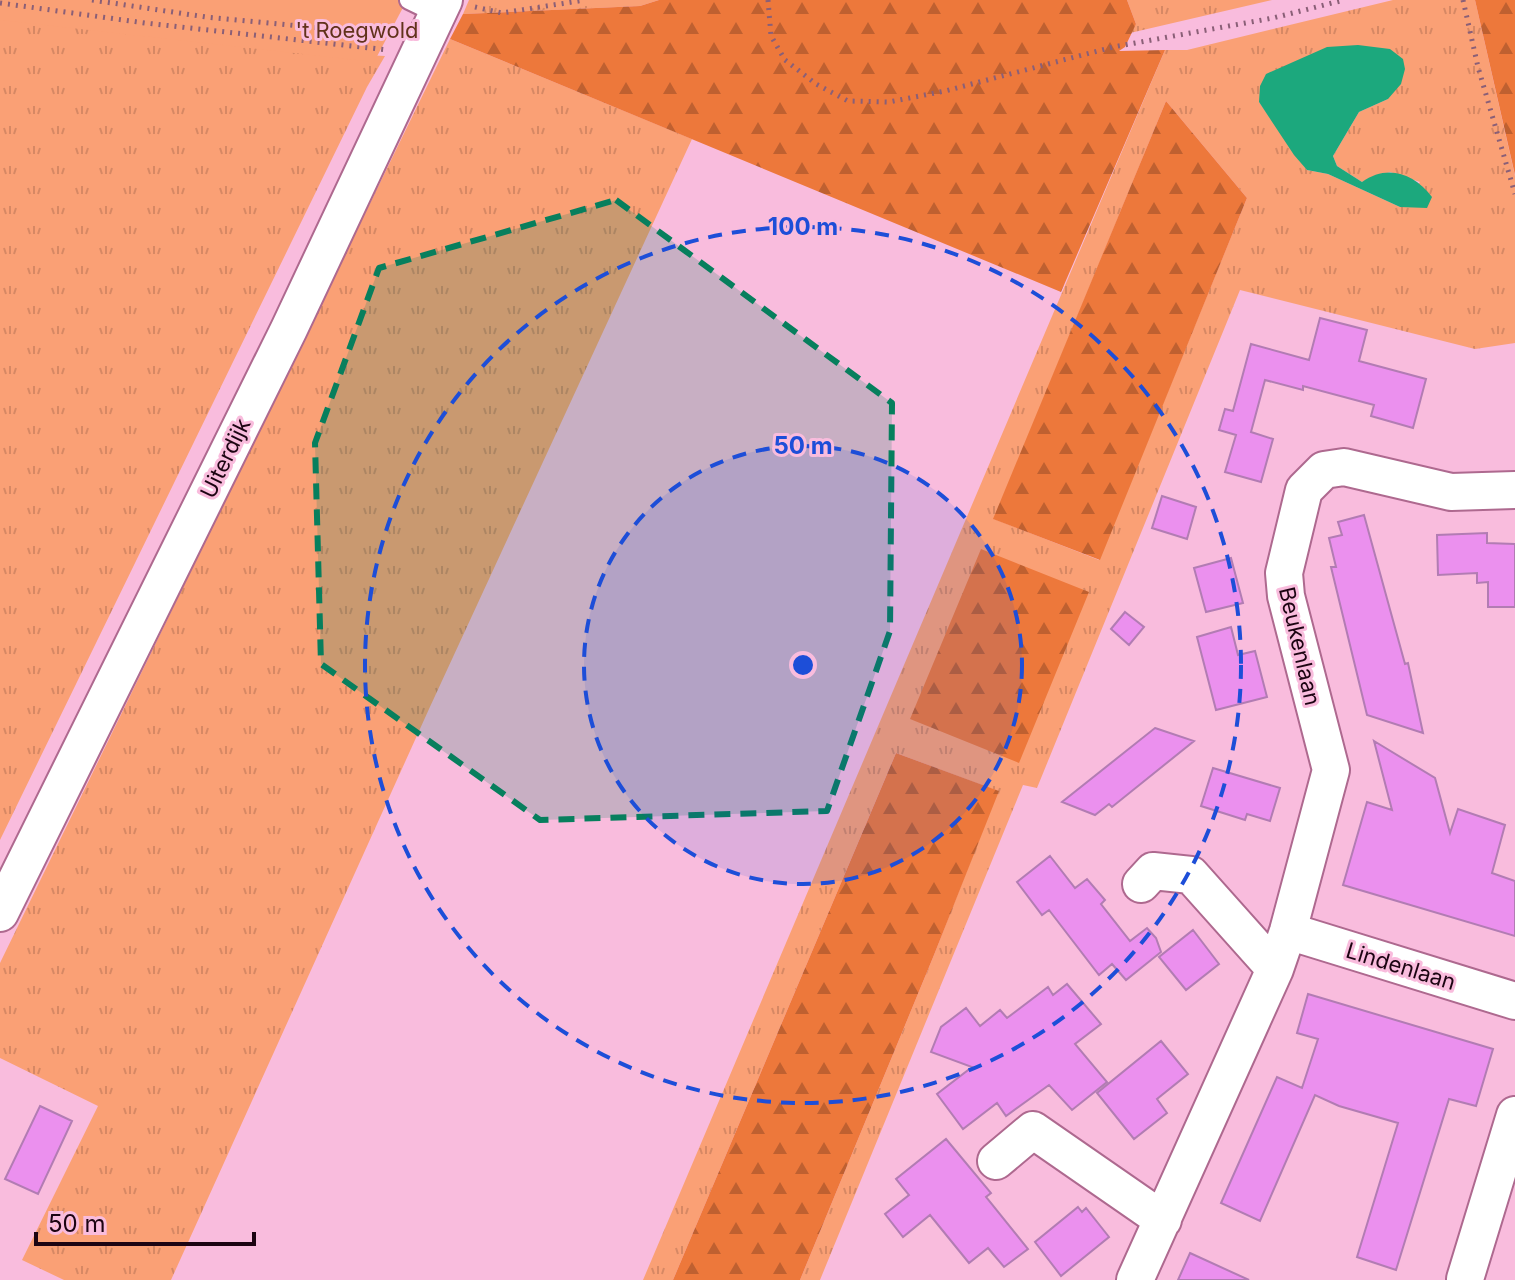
<svg xmlns="http://www.w3.org/2000/svg" width="1515" height="1280" font-family="Inter,sans-serif">
<style>
.grass{fill:url(#grass-tufts);fill-rule:evenodd}
.forest{fill:url(#forest-firs)}
.green{fill:#faa075}
.water{fill:#1ca87d}
.building{fill:#eb90ee;stroke:#b27cb3;stroke-width:2}
.lines{fill:none;stroke-linecap:round;stroke-linejoin:round}
.service-casing{stroke:#ae698f;stroke-width:22}
.minor-casing{stroke:#ae698f;stroke-width:40}
.path{stroke:#8a5f77;stroke-width:5;stroke-dasharray:2 6;stroke-linecap:butt}
.service{stroke:#fff;stroke-width:18}
.minor{stroke:#fff;stroke-width:36}
.marked{fill:#077f5d;fill-opacity:0.2;stroke:#077f5d;stroke-width:6;stroke-dasharray:16 10;stroke-linejoin:round}
.ring{fill:none;stroke:#1d4ed8;stroke-width:4;stroke-dasharray:14 10}
.labels{text-anchor:middle;stroke-width:6;stroke-linejoin:round;paint-order:stroke}
.park-label{font-size:22px;fill:#61321b;stroke:#f9bcdd}
.street-label{font-size:22px;fill:#1c0412;stroke:#f9bcdd}
.centre{fill:#1d4ed8;stroke:#f9bcdd;stroke-width:4}
.ring-label{font-size:24px;text-anchor:middle;font-weight:bold;fill:#1d4ed8;stroke:#f9bcdd;stroke-width:6;stroke-linejoin:round;paint-order:stroke}
</style>
<defs>
<pattern id="grass-tufts" width="24" height="20" patternUnits="userSpaceOnUse" patternTransform="scale(2)"><rect width="24" height="20" fill="#faa075"/><path d="M3 7l-1-3M5 7V3M7 7l1-3M15 17l-1-3M17 17v-4M19 17l1-3" fill="none" stroke="#d68864"/></pattern>
<pattern id="forest-firs" width="22" height="20" patternUnits="userSpaceOnUse" patternTransform="scale(2)"><rect width="22" height="20" fill="#ed783b"/><path d="M5 1l3.5 6h-7zM16 11l3.5 6h-7z" fill="#bf6030"/></pattern>
</defs>
<rect width="100%" height="100%" fill="#f9bcdd"/>
<path class="grass" d="M469 0H659L640 6 463 14Z
M1127 0H1272L1130 33 1136 24Z
M1393 0H1475L1515 176V343L1475 349 1240 290 1037 788 1023 785 820 1280H800L934 955 998 791 896 753 673 1280H643L1165 50H1187ZM1388 99 1359 112 1333 156 1337 166 1362 182 1390 172 1420 182 1400 207 1328 174 1307 170 1259 102ZM1166 101 1247 198 1099 560 994 519Z
M0 16 286 51 385 56 367 87 0 840Z
M450 39 692 139 429 709 171 1280H64L22 1260 98 1106 0 1058V963Z"/>
<path class="forest" d="M659 0H1127L1136 24 1125 47 1119 51 1165 50 1061 292 450 39 463 14 640 6Z
M1475 0H1515V175Z
M1166 101 1247 198 1100 560 993 519Z
M981 549 1089 592 1019 763 910 719Z
M896 753 999 791 934 955 800 1280H673Z"/>
<path class="green" d="M0 0H407L374 62 0 20Z"/>
<path class="water" d="M1358 45 1390 49 1403 59 1405 69 1401 84 1388 99 1359 112 1333 156 1337 166 1362 182C1387 164 1414 173 1432 197L1427 208 1400 207 1328 174 1307 170 1294 155 1259 102 1260 86 1266 74 1327 47Z"/>
<path class="building" d="M1320 318 1367 330 1359 361 1426 379 1413 428 1371 416 1374 405 1303 386V390L1265 380 1251 432 1273 439 1261 482 1225 472 1236 435 1219 430 1225 409 1233 411 1251 344 1309 360Z
M1162 496 1196 507 1187 539 1152 528Z
M1364 515 1405 664 1408 663 1423 733 1367 715 1331 567H1336L1329 538 1342 535 1338 522Z
M1487 533V543L1515 544V607H1488V582L1477 583V573L1438 575 1437 535Z
M1231 558 1243 603 1206 612 1194 568Z
M1125 612 1144 627 1129 645 1111 629Z
M1231 627 1238 655 1255 651 1267 697 1216 710 1197 637Z
M1155 728 1194 741 1112 807 1109 804 1095 815 1062 802Z
M1374 741 1435 778 1450 833 1458 809 1505 825 1492 873 1515 881V936L1343 885 1367 802 1392 810Z
M1213 768 1280 788 1270 821 1247 814 1245 820 1201 806Z
M1050 856 1075 888 1087 879 1105 900 1101 904 1130 941 1147 928 1156 938 1161 952 1126 980 1112 964 1099 975 1049 910 1042 915 1017 882Z
M1193 930 1219 964 1186 990 1159 957Z
M1067 984 1101 1024 1075 1044 1107 1082 1072 1110 1049 1085 1006 1116 997 1103 963 1129 937 1094 972 1067 931 1052 941 1027 966 1008 980 1026 1000 1010 1007 1018 1048 987 1053 995Z
M1308 994 1493 1049 1476 1106 1449 1099 1396 1270 1357 1257 1398 1123 1339 1106 1315 1095 1260 1221 1221 1203 1277 1077 1302 1088 1318 1039 1297 1033Z
M1161 1041 1188 1074 1157 1099 1167 1113 1134 1139 1097 1093Z
M40 1106 72 1121 38 1194 5 1179Z
M946 1139 991 1193 986 1197 1028 1249 1004 1267 988 1248 969 1263 930 1215 903 1237 885 1214 909 1195 896 1179Z
M1078 1207 1082 1212 1086 1208 1109 1237 1061 1276 1035 1242Z
M1190 1253 1249 1280H1178Z"/>
<g class="lines">
<defs>
<path id="service" d="M409 0 438 14"/>
<path id="minor" d="M1141 884 1153 871 1191 875 1275 969
M0 913 289 329 444 0
M1288 931 1515 1001
M996 1161 1033 1130 1163 1220
M1465 1279 1515 1115
M1135 1280 1275 969 1288 931 1331 770 1286 596 1284 573 1304 490 1324 470 1344 467 1451 492 1515 490"/>
</defs>
<use href="#service" class="service-casing"/>
<use href="#minor" class="minor-casing"/>
<path class="path" d="M92 0 206 17 393 35
M768 0 771 36 785 60 816 84 848 101 889 102 945 91 1113 47 1273 18 1344 0
M1463 0 1478 67 1515 194
M0 3 145 23 388 50
M475 7 502 13 585 0"/>
<use href="#service" class="service"/>
<use href="#minor" class="minor"/>
</g>
<path class="marked" d="M616 200 892 403 890 631 827 811 540 820 321 664 315 443 379 268Z"/>
<circle cx="803" cy="665" r="219" fill="#1d4ed8" fill-opacity=".12"/>
<g class="ring">
<circle cx="803" cy="665" r="219"/>
<circle cx="803" cy="665" r="438"/>
</g>
<g class="labels">
<g class="park-label">
<text x="357" y="38">'t Roegwold</text>
</g>
<g class="street-label">
<text transform="translate(225 458) rotate(-64)" y="8">Uiterdijk</text>
<text transform="translate(1300 646) rotate(77)" y="8">Beukenlaan</text>
<text transform="translate(1401 966) rotate(17)" y="8">Lindenlaan</text>
</g>
</g>
<circle cx="803" cy="665" r="12" class="centre"/>
<g class="ring-label">
<text x="803" y="235">100 m</text>
<text x="803" y="454">50 m</text>
</g>
<path d="M36 1232v12h218v-12" fill="none" stroke="#1c0412" stroke-width="4"/>
<text x="48" y="1232" font-size="24" fill="#1c0412" stroke="#f9bcdd" stroke-width="6" paint-order="stroke">50 m</text>
</svg>
